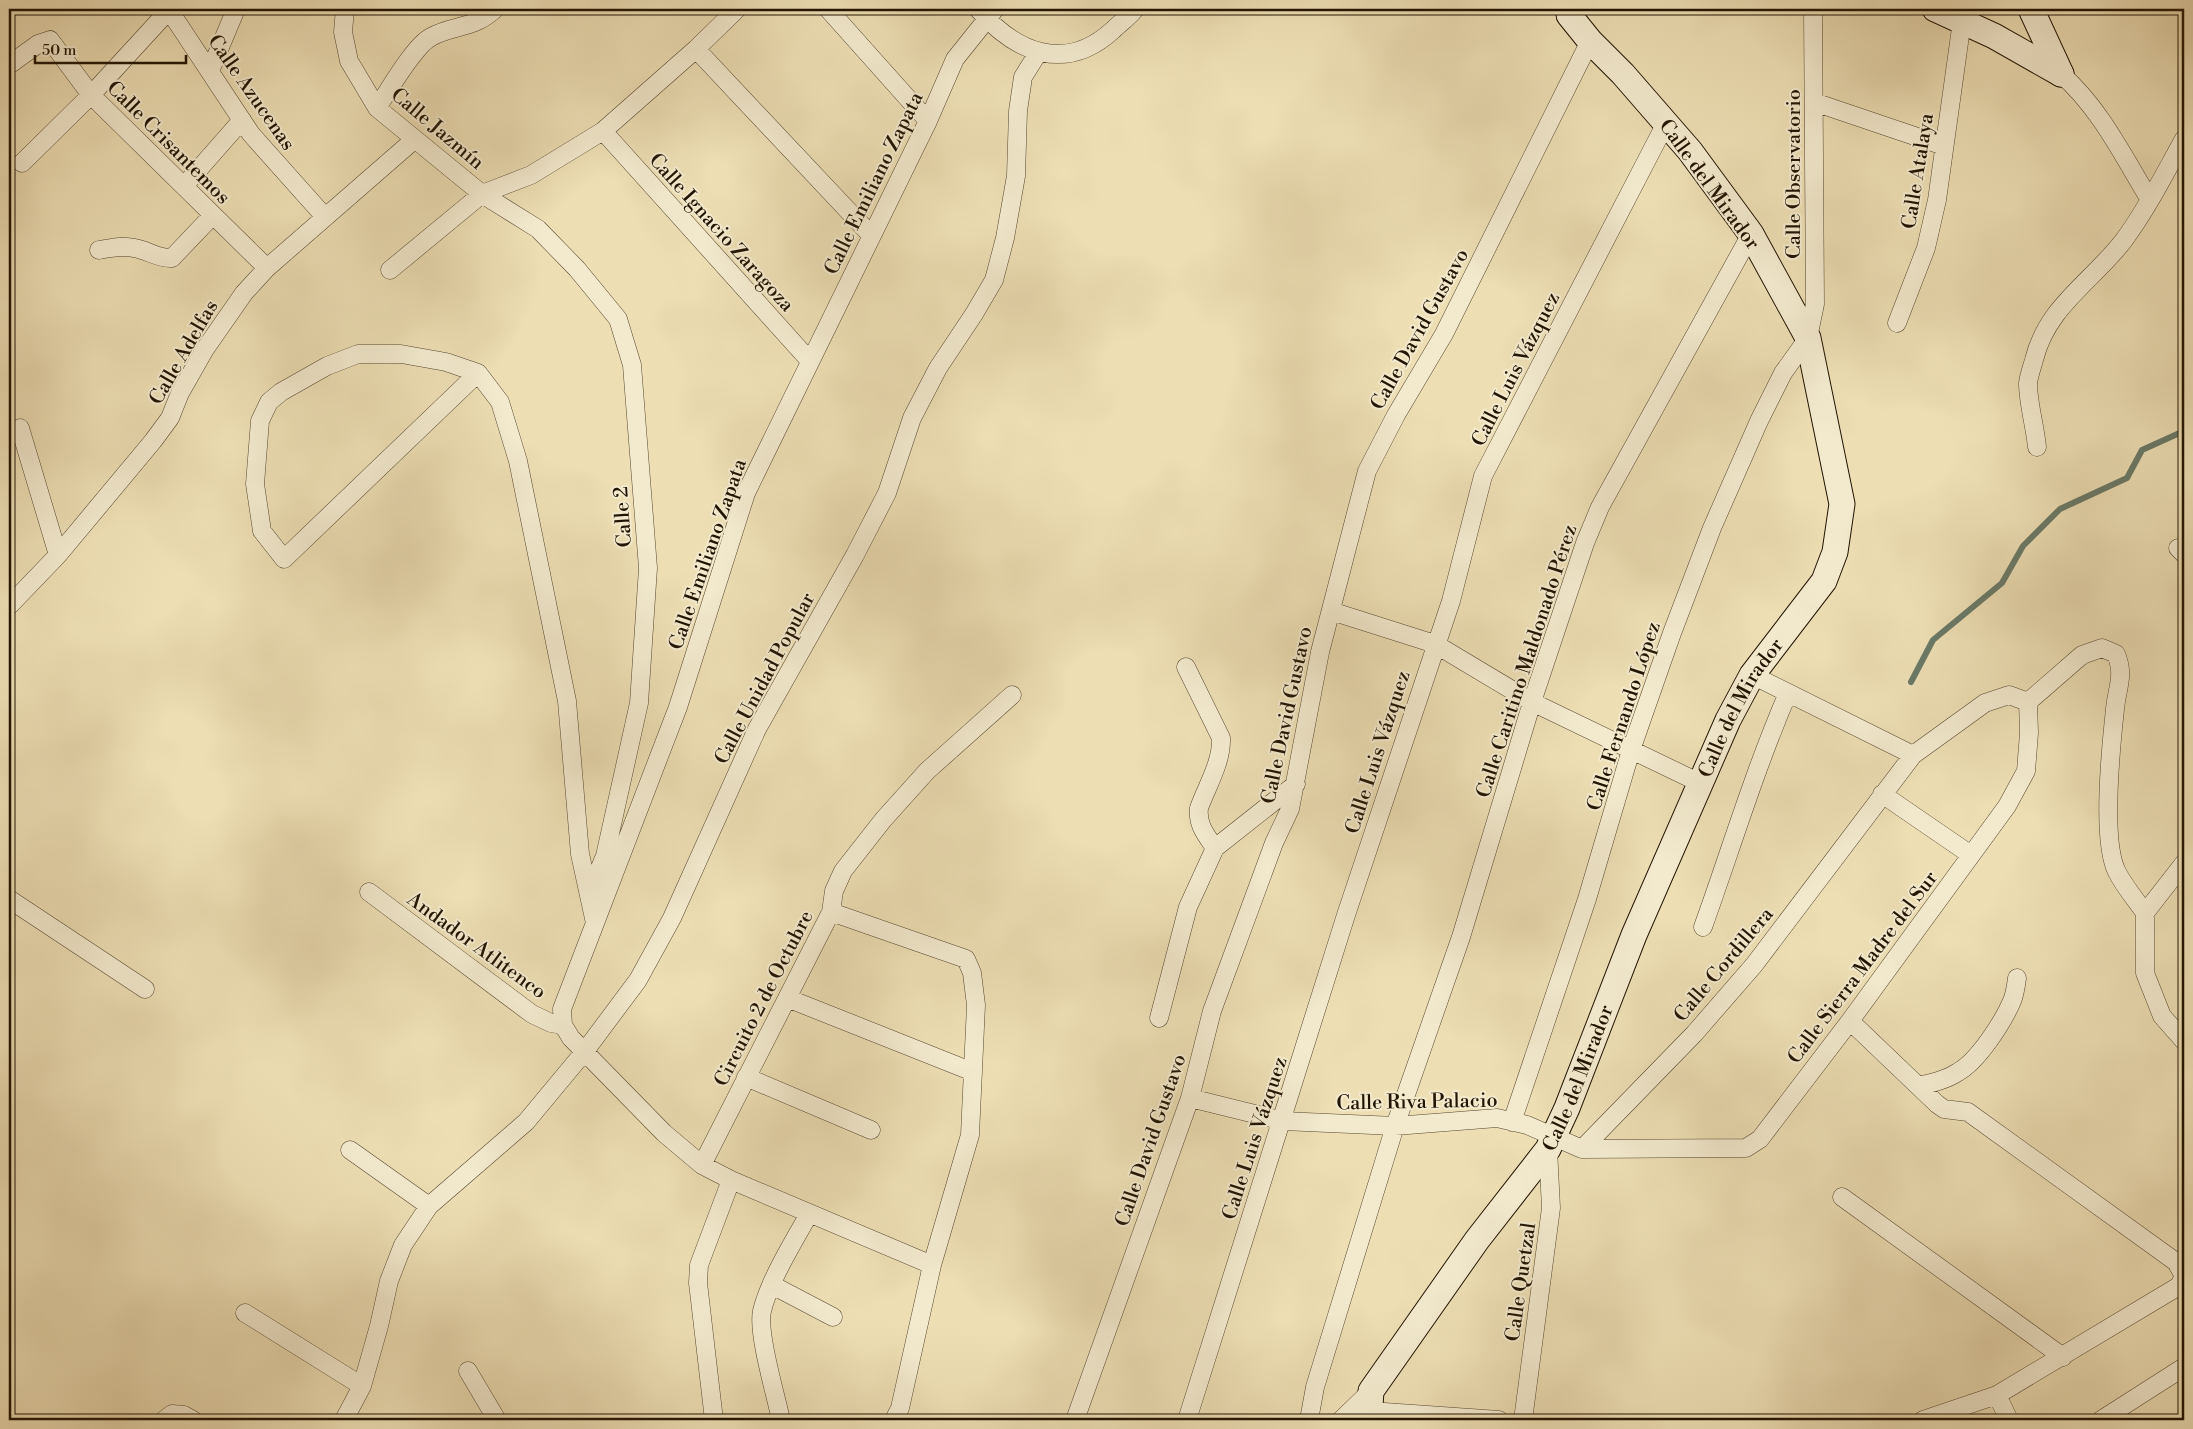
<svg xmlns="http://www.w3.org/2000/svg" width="2193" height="1429" font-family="'Libre Bodoni',serif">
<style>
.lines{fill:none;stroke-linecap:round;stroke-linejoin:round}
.stream{stroke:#697967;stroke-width:6}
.street-casing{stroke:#55462f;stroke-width:19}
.secondary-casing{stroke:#221403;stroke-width:27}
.street{stroke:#f3eace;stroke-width:18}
.secondary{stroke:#f3eace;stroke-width:25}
.labels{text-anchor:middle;stroke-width:4;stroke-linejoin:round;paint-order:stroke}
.street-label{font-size:20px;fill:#221403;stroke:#f3eace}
</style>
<rect width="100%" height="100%" fill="#eddeb4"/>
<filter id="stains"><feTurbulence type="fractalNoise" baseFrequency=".004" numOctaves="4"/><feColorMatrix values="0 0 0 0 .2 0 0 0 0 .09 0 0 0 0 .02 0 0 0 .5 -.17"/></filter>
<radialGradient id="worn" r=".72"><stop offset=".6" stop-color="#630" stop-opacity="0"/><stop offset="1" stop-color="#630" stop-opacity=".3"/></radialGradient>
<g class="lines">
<path class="stream" d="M1911 682 1933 640 2002 583 2023 546 2060 509 2127 478 2142 450 2184 431"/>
<defs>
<path id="street" d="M345 9 343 32 349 61 377 108 482 194 538 229 577 269 618 319 632 365 648 568 639 703 605 856 589 894
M828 9 928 121
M978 9C1015 52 1065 74 1113 30 1120 23 1129 17 1135 9
M169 10 251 134 325 217
M696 49 871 235
M9 65 38 44 50 40 91 95 267 268
M210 71 236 9
M2061 74C2100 108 2123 156 2150 200
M1814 102 1944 146
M377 108C389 90 414 46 431 37 455 24 472 30 495 9
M603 131 809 360
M22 163 91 95 170 9
M184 186 242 120
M99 250C111 248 122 245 134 248 148 250 158 259 172 258L213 215
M390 270 482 194 531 175 603 131 696 49 737 9
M1897 323 1926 248 1937 200 1962 21
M478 373 284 559 262 531 255 484 260 421 269 402 281 392 327 366 358 354H401L446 362 478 373 500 402 518 461 567 701 580 854 595 923
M20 428 58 555
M2037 447C2035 426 2028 403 2028 383 2029 375 2032 367 2034 360 2047 306 2092 282 2124 240 2147 209 2165 173 2184 139
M2178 548 2184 554
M9 606 58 555 153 441 170 418 180 393 205 349 244 293 267 268 415 139
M1331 611 1435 644 1532 702 1700 783
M1186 667 1221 738C1222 762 1207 786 1199 808 1197 825 1206 835 1215 848
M1752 675 1913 755
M2028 702 2082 655 2102 648 2116 654C2125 676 2117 687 2115 709 2111 746 2101 841 2117 872 2124 886 2136 900 2145 913
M1882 794 1971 855
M2184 863 2145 913V973L2162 1016 2184 1041
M369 892 532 1014 551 1023 563 1025
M9 899 145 989
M831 912 966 959 972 973 976 1005 970 1135 932 1265 900 1408 894 1420
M1703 927C1731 849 1755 769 1788 693
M787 998 973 1072
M1159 1018 1188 907 1215 848 1296 784
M1850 1021 1937 1104 1944 1109 1968 1112 2176 1262 2184 1276 2179 1286 1997 1395 1923 1420
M746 1077 871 1130
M1918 1086C1932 1083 1946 1080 1958 1072 1978 1061 2003 1022 2012 1001 2015 994 2016 986 2017 978
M1190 1098 1283 1121 1395 1126 1497 1118 1527 1125 1582 1149 1746 1148 1760 1139 1850 1021 2007 806 2026 771 2029 733 2028 702
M1512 1122 1587 899 1631 750 1672 633 1712 528 1759 421 1783 373 1808 338 1815 304 1813 9
M1582 1149 1694 1034 1754 965 1913 755 1985 703 2009 695 2028 702
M350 1150 429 1206
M702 1165 831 912 834 891 843 871 883 820 927 771 1012 695
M1842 1197 2063 1357
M932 1265 731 1180 702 1165 664 1133 571 1038 563 1025 562 1009 678 707 746 493 928 121 955 59 995 9
M772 1285 833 1317
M245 1313 362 1386
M468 1371 497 1420
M1997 1395 2009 1420
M1370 1411 1499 1420
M164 1420 172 1414 184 1415 193 1420
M344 1420 362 1386 379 1326 389 1281 403 1245 429 1206 526 1122 585 1051 638 980 672 918 757 729 855 555 887 493 912 418 938 368 974 314 994 280 1005 238 1016 176 1018 111 1023 77 1038 53
M714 1420 698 1283 699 1265 731 1180
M781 1420C776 1396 757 1332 762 1311 769 1281 794 1241 809 1214
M1075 1420 1190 1098 1212 1011 1274 843 1290 809 1320 652 1367 471 1396 415 1444 334 1590 41
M1187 1420 1346 915 1451 601 1483 476 1666 123
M1309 1420 1315 1387 1395 1126 1461 937 1532 702 1585 543 1600 507 1751 234
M1341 1420 1371 1391
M1523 1420 1551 1208 1548 1149
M2101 1420 2184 1367"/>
<g id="secondary">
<path d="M1935 9 1994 36 2061 74"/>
<path d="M2031 9 2061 74"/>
<path id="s1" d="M1369 1420 1371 1391 1477 1240 1548 1149 1567 1108 1634 935 1728 720 1752 675 1824 581 1835 552 1842 504 1808 338 1751 234 1690 151 1623 74 1590 41 1569 15V9"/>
</g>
</defs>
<use href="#street" class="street-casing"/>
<use href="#secondary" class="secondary-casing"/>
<use href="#street" class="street"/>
<use href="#secondary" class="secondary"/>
</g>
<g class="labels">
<g class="street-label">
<text transform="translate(252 92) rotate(55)" y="7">Calle Azucenas</text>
<text transform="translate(438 128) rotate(40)" y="7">Calle Jazmín</text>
<text transform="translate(169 142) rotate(45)" y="7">Calle Crisantemos</text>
<text transform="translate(1917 171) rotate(-81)" y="7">Calle Atalaya</text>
<text transform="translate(1793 174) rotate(-90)" y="7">Calle Observatorio</text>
<text transform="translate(873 183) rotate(-64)" y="7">Calle Emiliano Zapata</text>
<text transform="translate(1710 184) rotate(54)" y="7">Calle del Mirador</text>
<text transform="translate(722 232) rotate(48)" y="7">Calle Ignacio Zaragoza</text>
<text transform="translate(1419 329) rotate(-61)" y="7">Calle David Gustavo</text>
<text transform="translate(183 352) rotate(-60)" y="7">Calle Adelfas</text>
<text transform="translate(1515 369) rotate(-63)" y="7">Calle Luis Vázquez</text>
<text transform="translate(622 517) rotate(-94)" y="7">Calle 2</text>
<text transform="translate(707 554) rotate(-71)" y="7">Calle Emiliano Zapata</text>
<text transform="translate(1526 661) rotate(-72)" y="7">Calle Caritino Maldonado Pérez</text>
<text transform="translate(764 678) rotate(-62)" y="7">Calle Unidad Popular</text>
<text dy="7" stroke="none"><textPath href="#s1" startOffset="811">Calle del Mirador</textPath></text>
<text transform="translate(1286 715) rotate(-78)" y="7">Calle David Gustavo</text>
<text transform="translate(1623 716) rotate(-72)" y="7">Calle Fernando López</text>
<text transform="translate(1377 752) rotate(-72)" y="7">Calle Luis Vázquez</text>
<text transform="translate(477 945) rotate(36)" y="7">Andador Atlitenco</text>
<text transform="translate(1723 964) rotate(-50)" y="7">Calle Cordillera</text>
<text transform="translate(1862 967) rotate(-53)" y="7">Calle Sierra Madre del Sur</text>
<text transform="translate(763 998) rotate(-63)" y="7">Circuito 2 de Octubre</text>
<text dy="7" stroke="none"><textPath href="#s1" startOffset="406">Calle del Mirador</textPath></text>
<text transform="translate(1417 1101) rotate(-1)" y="7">Calle Riva Palacio</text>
<text transform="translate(1254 1138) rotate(-72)" y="7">Calle Luis Vázquez</text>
<text transform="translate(1150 1140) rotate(-71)" y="7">Calle David Gustavo</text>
<text transform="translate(1520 1282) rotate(-82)" y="7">Calle Quetzal</text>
</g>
</g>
<rect width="2193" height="1429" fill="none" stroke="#eddeb4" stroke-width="30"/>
<rect x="10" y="10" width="2173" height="1409" fill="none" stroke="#221403" stroke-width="2.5"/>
<rect x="15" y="15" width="2163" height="1399" fill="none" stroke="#221403"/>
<path d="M35 55v8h151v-8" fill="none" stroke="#221403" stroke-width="2.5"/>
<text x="42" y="55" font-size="15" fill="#221403" stroke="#f3eace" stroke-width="4" paint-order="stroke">50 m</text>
<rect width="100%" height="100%" filter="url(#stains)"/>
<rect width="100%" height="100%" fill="url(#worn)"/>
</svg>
